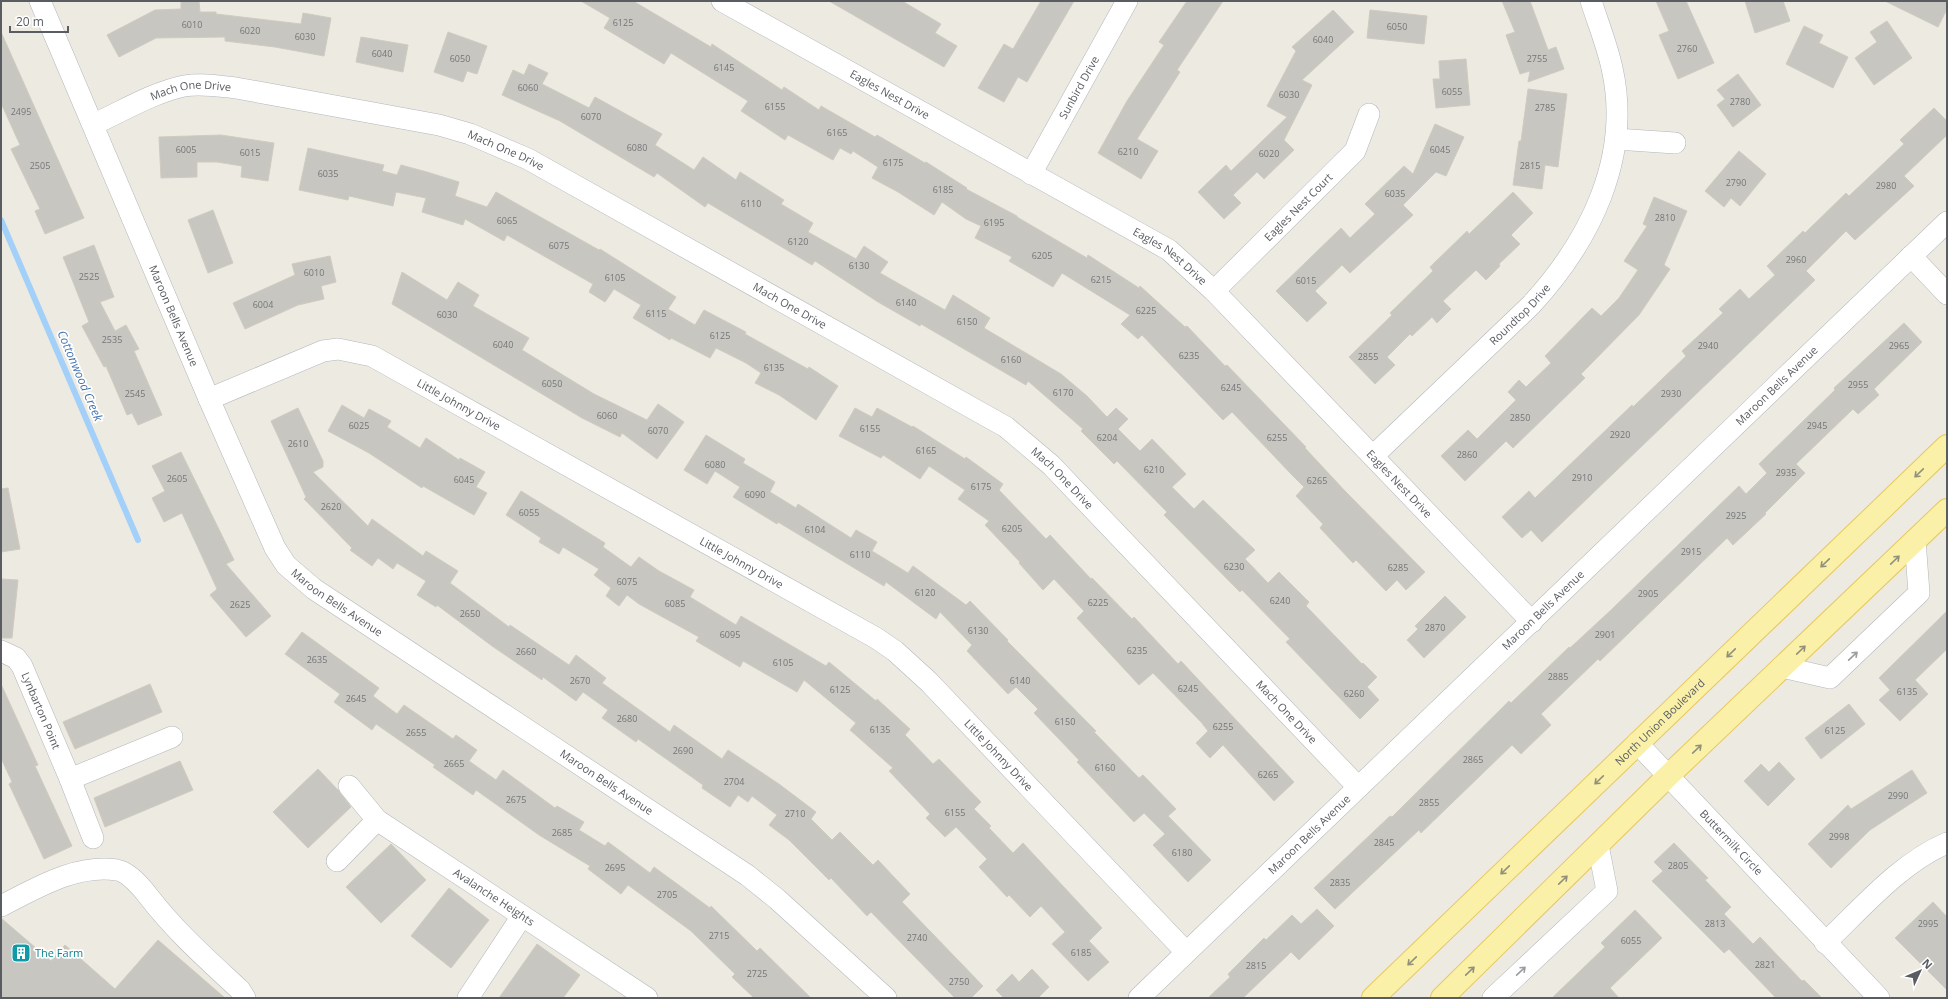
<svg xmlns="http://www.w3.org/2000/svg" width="1948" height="999" font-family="'Open Sans',sans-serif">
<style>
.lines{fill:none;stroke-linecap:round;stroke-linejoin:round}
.stream{stroke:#a3d0f9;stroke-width:6}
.building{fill:#c8c6c0;stroke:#d0cbc0}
.minor-casing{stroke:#b4b6bb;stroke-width:22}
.major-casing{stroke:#e8c85d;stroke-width:24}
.minor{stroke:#fff;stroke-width:21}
.major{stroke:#faf0a8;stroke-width:22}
.oneway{stroke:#91907a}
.oneway2{stroke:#9b9da0}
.labels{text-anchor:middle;stroke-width:3.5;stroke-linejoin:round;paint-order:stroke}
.number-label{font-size:9px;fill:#757679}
.street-label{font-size:11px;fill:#595c61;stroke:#fff}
.culture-label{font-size:11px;fill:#0d838f;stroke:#fff;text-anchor:start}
.water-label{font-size:12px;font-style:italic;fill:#4575b2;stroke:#fff}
</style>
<rect width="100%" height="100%" fill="#eceae1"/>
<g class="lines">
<path class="stream" d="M1 220 138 540"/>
</g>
<path class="building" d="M181 1H199L200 12H216V14L301 24 303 13 331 18 324 56 275 47 225 41V37L156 38 119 57 107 35 155 10 181 9Z
M581 1H633L711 47 712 44 782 90 784 87 819 110 821 106 875 137 877 135 925 163 926 162 967 188 966 189 1017 216V217L1087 258 1088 255 1139 288 1140 286 1185 327 1187 326 1225 366 1227 365 1306 447 1305 448 1345 491 1425 572 1406 590 1397 580 1386 591 1356 560 1353 563 1320 528 1323 524 1296 496 1304 487 1292 475 1232 412 1223 420 1142 335 1138 339 1121 324 1130 315 1062 273 1053 287 1009 261 1012 257 975 238 981 226 966 219 942 202 934 215 898 192 872 178 878 167 853 151 851 154 840 148 833 160 788 135 785 140 741 111 748 101 671 53 664 64 604 28 610 18Z
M829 1H902L941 24 935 33 957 46 944 67Z
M1041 1H1074L1027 82 1018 77 1004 102 978 88 1004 44 1013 49Z
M1187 1H1223L1177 70 1180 72 1137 139 1158 151 1141 179 1098 153 1127 101 1164 45 1159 42Z
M1502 1H1530L1548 50 1556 47 1564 69 1528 82 1530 71 1520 74 1506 35 1515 32Z
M1656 1H1686L1714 63 1678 79 1659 35 1669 31Z
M1745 1H1783L1790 21 1755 33Z
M1885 1H1947V9L1938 27Z
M1333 10 1354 32 1302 80 1312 85 1284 140 1294 150 1264 179 1257 172 1233 195 1241 203 1224 219 1198 192 1226 165 1231 171 1287 117 1267 106 1296 51 1292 47Z
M1370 10 1427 16 1424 44 1367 38Z
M1887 21 1912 58 1874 85 1855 58 1877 42 1870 32Z
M1804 26 1823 35 1819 43 1848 57 1833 88 1786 64Z
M1 32 84 218 45 234 35 211 40 209 11 149 20 145 1 103Z
M448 32 487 46 477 74 467 71 463 82 434 72Z
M361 37 408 45 403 72 356 62Z
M1466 59 1470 105 1436 108 1433 79H1440L1439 61Z
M529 64 548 73 542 84 589 108 595 97 662 134 655 145 694 170 703 157 736 180 740 172 784 200 781 204 813 223 808 232 856 259 864 246 888 262 880 273 945 310 953 295 990 318 984 328 1061 374 1087 396 1107 417 1116 408 1128 419 1118 429 1140 451 1152 439 1186 474 1172 487 1194 509 1203 500 1255 550 1245 559 1268 583 1279 572 1309 602 1306 606 1362 664 1363 663 1377 677 1367 687 1379 700 1360 719 1286 642 1290 639 1242 590 1240 592 1164 515 1167 512 1117 461 1114 464 1081 431 1083 429 1028 381 1026 385 921 324 920 326 878 302 815 261 812 265 708 203 705 207 657 173 654 177 560 121 502 95 513 70 524 75Z
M1738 74 1761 105 1733 127 1717 105 1725 99 1717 90Z
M1528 89 1567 94 1558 167 1545 165 1542 189 1513 185 1519 141H1521Z
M1934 108 1947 121V135L1904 176 1914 186 1855 240 1846 231 1806 271 1815 280 1542 542 1531 530 1522 538 1502 517 1529 491 1535 498 1632 405 1633 407 1686 356 1682 351 1723 313 1719 309 1740 289 1749 299 1775 275 1767 266 1803 231 1805 233 1846 193 1849 196 1904 144 1900 140Z
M1435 124 1464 137 1446 176 1436 172 1403 205 1413 215 1350 273 1342 265 1315 291 1327 303 1307 322 1276 291 1341 228 1350 238 1375 214 1365 204 1404 166 1413 174Z
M221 135 274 143 268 181 241 177 242 166 217 162H197V177L161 178 159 137Z
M308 148 384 165 382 171 397 175 401 165 427 172 459 182 455 196 487 207 496 192 599 250 600 249 676 297 668 309 695 325 704 310 746 332 745 334 808 369 809 367 838 386 816 420 779 395 755 383 761 373 746 363 716 348 710 358 671 338 670 340 633 318 641 305 614 289 605 302 589 292 593 284 507 235 504 241 465 219 463 225 422 212 426 198 396 192 393 206 349 196 348 200 299 190Z
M1739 151 1766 174 1740 206 1731 198 1724 207 1705 191Z
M1513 192 1533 213 1511 235 1520 244 1499 264 1500 266 1486 280 1476 270 1443 301 1451 309 1437 323 1432 317 1412 336 1410 334 1387 357 1395 365 1375 384 1349 357 1392 315 1390 313 1433 271 1430 267 1467 231 1469 234Z
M1654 197 1687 211 1664 265 1670 269 1639 315 1581 374 1585 378 1513 448 1506 441 1465 481 1441 456 1468 430 1477 439 1516 400 1508 392 1519 380 1526 387 1551 363 1545 356 1592 308 1601 316 1619 298 1638 270 1624 261 1647 226 1643 224Z
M213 210 233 263 208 273 188 220Z
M94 245 114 297 100 302 115 331 126 325 139 349 134 351 162 415 138 425 132 413 127 415 106 366 104 367 82 326 89 322 63 257Z
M330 256 336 282 321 286 324 299 298 305 245 329 233 303 295 275 292 264Z
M402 272 447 300 458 282 479 295 473 306 529 338 522 350 594 394 647 420 658 404 684 422 657 459 622 433 620 437 582 418 392 304Z
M1904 323 1922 342 1874 389 1879 395 1858 414 1853 409 1796 464 1805 473 1765 513 1766 514 1733 545 1727 538 1600 661 1598 659 1541 714 1551 725 1521 754 1512 745 1421 833 1419 830 1335 909 1314 888 1390 816 1392 817 1509 701 1511 703 1569 647 1570 648 1611 610 1739 486 1746 494 1767 473 1759 464 1835 390 1834 388Z
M342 405 364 418 369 409 391 421 387 427 420 448 426 438 459 460 460 458 485 472 476 487 487 493 474 515 423 486 422 488 369 453 328 431Z
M298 408 323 461V467L313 472 368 526 372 519 423 556 426 551 458 571 450 583 509 627 510 625 569 665 576 655 606 678 602 683 670 732 674 725 722 759 728 750 779 784 816 812 811 819 832 840 840 832 873 865 878 860 910 894 902 902 983 986 971 998H955L871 912 867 916 831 878 829 880 789 840 769 825 777 815 752 796 748 802 738 795 730 807 702 788 703 785 638 739 636 742 602 718 608 710 583 692 576 701 543 677 542 680 492 646 437 605 436 607 417 595 426 581 397 563 393 569 378 558 372 566 350 550 352 548 304 499 306 497 271 421Z
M855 408 872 417 877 408 912 427 913 426 965 459 966 457 1003 484 999 490 1046 539 1050 535 1091 579 1092 578 1132 619 1134 617 1178 664 1181 661 1294 782 1274 801 1223 745 1210 758 1196 743 1208 731 1201 722 1153 673 1139 685 1077 618 1084 611 1054 579 1043 590 1019 563 1020 562 985 525 989 521 958 499 965 490 929 466 920 479 883 455 881 458 839 436Z
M706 435 745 459 743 463 775 482 770 492 796 508 798 504 851 538 856 530 877 542 872 551 908 573 913 566 966 605 970 601 1008 640 1007 641 1096 731 1094 732 1139 778 1143 775 1176 809 1168 816 1211 860 1188 882 1153 845 1165 834 1144 813 1134 822 1077 762 1079 760 1034 713 1038 709 1016 687 1008 694 967 651 972 645 940 612 936 619 886 582 884 586 778 522 777 524 733 497 740 487 715 471 707 484 684 470Z
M181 452 234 560 226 564 271 616 246 637 210 595 217 589 182 513 164 522 152 498 165 491 152 466Z
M8 488 20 549 1 552V489Z
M521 491 605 543 603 547 631 567 639 557 659 571 694 590 690 597 736 625 741 616 826 666 829 662 876 701 877 699 910 729 905 735 933 764 939 759 981 802 974 809 991 826 989 828 1013 853 1023 843 1102 928 1089 941 1109 962 1088 981 1052 944 1065 932 1041 906 1030 917 1009 895 1007 897 979 867 987 859 956 827 945 837 926 818 930 814 889 771 893 768 850 730 856 723 804 680 797 692 743 661 740 667 696 641 699 637 639 604 627 595 619 606 606 596 611 588 594 575 599 569 563 547 559 554 539 542 541 538 506 515Z
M1 579 18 580 12 638H1Z
M1445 596 1466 617 1424 658 1407 640 1418 629 1415 626Z
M1947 611V649L1915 680 1928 694 1900 721 1879 700 1890 690 1879 678Z
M302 632 379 688 373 696 397 714 404 705 453 739 456 735 477 750 469 761 496 780 503 770 555 808 557 806 584 822 579 830 605 846 608 842 650 873 654 867 710 908 711 906 757 951 760 948 811 998H754L732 977 735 974 691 931 628 885 621 894 588 869 590 866 539 835 476 790 473 795 433 767 435 765 376 724 372 730 334 702 340 694 285 654Z
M1 684 38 765 35 766 72 846 44 859 9 784 12 782 1 758Z
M150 684 162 712 75 749 63 722Z
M1849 704 1865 724 1821 759 1805 738Z
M180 761 193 790 105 827 94 798Z
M1779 762 1795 779 1768 806 1744 781 1761 764 1769 772Z
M318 769 338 790 351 807 308 848 273 812Z
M1912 770 1927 793 1870 830 1831 868 1808 844 1848 805 1851 809Z
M1674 843 1708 878 1705 880 1731 907 1724 914 1753 944 1760 937 1802 981 1804 980 1822 998H1776L1729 949 1724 953 1652 881 1663 871 1654 862Z
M391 844 426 880 381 923 346 887Z
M449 888 489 920 451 968 411 936Z
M1933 902 1947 917V990L1895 938Z
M1317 909 1334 926 1299 960 1291 952 1243 998H1208L1230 977 1228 974 1264 938 1266 940 1292 915 1301 924Z
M1635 910 1662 938 1610 988 1619 998H1552L1605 947 1601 943Z
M1 918 51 961 65 945 115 989 158 940 225 998H1Z
M537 944 580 975 563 998H499Z
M1032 969 1049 987 1038 998H1002L1003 997 996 990 1012 974 1019 982Z"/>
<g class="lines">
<defs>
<g id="minor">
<path id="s1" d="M40 1 209 399 275 548 286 565 314 589 747 875 777 899 886 998"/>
<path id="s2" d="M722 1 1169 250 1214 291 1532 622"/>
<path id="s3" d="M94 124C123 111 152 93 184 86 201 83 219 86 236 88L439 125 470 134 528 159 1006 427 1051 465 1358 787"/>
<path d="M1616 139 1675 143"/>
<path id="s4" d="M1031 174 1127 1"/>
<path d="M1911 256 1947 294"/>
<path id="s5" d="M1214 291 1355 151 1369 114"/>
<path id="s6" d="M209 399 323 351 338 349 372 356 876 638 895 651 929 682 1186 952"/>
<path id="s7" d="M1373 456 1531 305C1590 241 1632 157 1612 68 1607 45 1598 23 1591 1"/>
<path id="s8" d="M1 651 16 658 22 666 70 779 172 737"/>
<path d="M1782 667 1830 678 1919 593 1915 540"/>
<path id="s9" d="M1637 743 1879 998"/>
<path d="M70 779 93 838"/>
<path id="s10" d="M349 786 377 820 647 998"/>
<path d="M337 861 377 820"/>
<path d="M1 906C37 888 75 864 117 870 129 872 143 889 149 897 176 932 208 960 240 990L245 998"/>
<path d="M1825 943C1862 908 1900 863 1947 843"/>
<path d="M468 998 522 916"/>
<path id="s11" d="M1139 998 1947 222"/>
<path d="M1493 998 1607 891 1598 845"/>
</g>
<g id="major">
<path id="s12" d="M1373 998 1947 446"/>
<path d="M1442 998 1668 776 1947 510"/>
</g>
</defs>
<use href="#minor" class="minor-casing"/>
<use href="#major" class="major-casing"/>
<use href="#minor" class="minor"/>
<use href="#major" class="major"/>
</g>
<defs><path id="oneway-shaft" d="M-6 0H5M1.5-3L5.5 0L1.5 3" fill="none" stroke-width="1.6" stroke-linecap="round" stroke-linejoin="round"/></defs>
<g class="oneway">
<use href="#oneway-shaft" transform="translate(1919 473) rotate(136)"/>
<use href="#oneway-shaft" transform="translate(1895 560) rotate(-44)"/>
<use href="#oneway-shaft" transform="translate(1825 563) rotate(136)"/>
<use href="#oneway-shaft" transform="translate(1801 650) rotate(-44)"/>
<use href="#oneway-shaft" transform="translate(1731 653) rotate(136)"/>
<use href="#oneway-shaft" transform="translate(1697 749) rotate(-44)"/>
<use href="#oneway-shaft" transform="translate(1599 780) rotate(136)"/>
<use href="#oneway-shaft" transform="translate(1505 870) rotate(136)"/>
<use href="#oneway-shaft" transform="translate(1563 880) rotate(-44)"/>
<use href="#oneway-shaft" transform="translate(1412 961) rotate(136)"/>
<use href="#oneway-shaft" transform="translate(1470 971) rotate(-44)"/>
</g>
<g class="oneway2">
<use href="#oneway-shaft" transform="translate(1853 656) rotate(-43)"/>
<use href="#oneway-shaft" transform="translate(1521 971) rotate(-43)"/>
</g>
<defs>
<symbol id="building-square" viewBox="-11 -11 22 22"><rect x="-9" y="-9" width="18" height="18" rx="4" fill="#0f9aa8" stroke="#fff"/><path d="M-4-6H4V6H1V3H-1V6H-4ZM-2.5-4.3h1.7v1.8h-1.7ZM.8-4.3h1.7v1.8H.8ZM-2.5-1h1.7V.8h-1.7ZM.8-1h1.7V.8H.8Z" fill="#fff"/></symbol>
</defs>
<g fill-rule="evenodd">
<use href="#building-square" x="10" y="942" width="22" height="22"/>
</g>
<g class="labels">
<g class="number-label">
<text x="623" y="26">6125</text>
<text x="192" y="28">6010</text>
<text x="1397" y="30">6050</text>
<text x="250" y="34">6020</text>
<text x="305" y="40">6030</text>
<text x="1323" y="43">6040</text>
<text x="1687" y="52">2760</text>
<text x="382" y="57">6040</text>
<text x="460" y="62">6050</text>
<text x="1537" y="62">2755</text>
<text x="724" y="71">6145</text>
<text x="528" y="91">6060</text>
<text x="1452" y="95">6055</text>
<text x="1289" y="98">6030</text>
<text x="1740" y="105">2780</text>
<text x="775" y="110">6155</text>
<text x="1545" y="111">2785</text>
<text x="21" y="115">2495</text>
<text x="591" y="120">6070</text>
<text x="837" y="136">6165</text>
<text x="637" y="151">6080</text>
<text x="186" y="153">6005</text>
<text x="1440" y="153">6045</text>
<text x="1128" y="155">6210</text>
<text x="250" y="156">6015</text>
<text x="1269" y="157">6020</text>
<text x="893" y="166">6175</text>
<text x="40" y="169">2505</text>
<text x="1530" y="169">2815</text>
<text x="328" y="177">6035</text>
<text x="1736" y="186">2790</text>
<text x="1886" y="189">2980</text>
<text x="943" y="193">6185</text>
<text x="1395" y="197">6035</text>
<text x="751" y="207">6110</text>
<text x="1665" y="221">2810</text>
<text x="507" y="224">6065</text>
<text x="994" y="226">6195</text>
<text x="798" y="245">6120</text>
<text x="559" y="249">6075</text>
<text x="1042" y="259">6205</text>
<text x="1796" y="263">2960</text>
<text x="859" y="269">6130</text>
<text x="314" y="276">6010</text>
<text x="89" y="280">2525</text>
<text x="615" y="281">6105</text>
<text x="1101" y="283">6215</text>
<text x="1306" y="284">6015</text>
<text x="906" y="306">6140</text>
<text x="263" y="308">6004</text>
<text x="1146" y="314">6225</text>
<text x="656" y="317">6115</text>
<text x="447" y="318">6030</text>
<text x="967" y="325">6150</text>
<text x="720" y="339">6125</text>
<text x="112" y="343">2535</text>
<text x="503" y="348">6040</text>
<text x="1708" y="349">2940</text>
<text x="1899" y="349">2965</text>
<text x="1189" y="359">6235</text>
<text x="1368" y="360">2855</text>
<text x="1011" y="363">6160</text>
<text x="774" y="371">6135</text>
<text x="552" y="387">6050</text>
<text x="1858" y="388">2955</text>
<text x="1231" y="391">6245</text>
<text x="1063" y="396">6170</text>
<text x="135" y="397">2545</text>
<text x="1671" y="397">2930</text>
<text x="607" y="419">6060</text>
<text x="1520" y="421">2850</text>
<text x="359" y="429">6025</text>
<text x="1817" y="429">2945</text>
<text x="870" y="432">6155</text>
<text x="658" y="434">6070</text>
<text x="1620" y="438">2920</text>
<text x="1107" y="441">6204</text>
<text x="1277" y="441">6255</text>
<text x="298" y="447">2610</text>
<text x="926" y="454">6165</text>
<text x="1467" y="458">2860</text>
<text x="715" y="468">6080</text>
<text x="1154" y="473">6210</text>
<text x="1786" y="476">2935</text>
<text x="1582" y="481">2910</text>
<text x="177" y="482">2605</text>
<text x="464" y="483">6045</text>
<text x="1317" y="484">6265</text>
<text x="981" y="490">6175</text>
<text x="755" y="498">6090</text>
<text x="331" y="510">2620</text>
<text x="529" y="516">6055</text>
<text x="1736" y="519">2925</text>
<text x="1012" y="532">6205</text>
<text x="815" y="533">6104</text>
<text x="1691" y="555">2915</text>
<text x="860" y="558">6110</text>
<text x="1234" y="570">6230</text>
<text x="1398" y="571">6285</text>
<text x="627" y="585">6075</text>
<text x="925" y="596">6120</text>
<text x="1648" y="597">2905</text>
<text x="1280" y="604">6240</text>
<text x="1098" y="606">6225</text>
<text x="675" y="607">6085</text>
<text x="240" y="608">2625</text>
<text x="470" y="617">2650</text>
<text x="1435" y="631">2870</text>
<text x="978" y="634">6130</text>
<text x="730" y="638">6095</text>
<text x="1605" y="638">2901</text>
<text x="1137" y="654">6235</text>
<text x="526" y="655">2660</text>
<text x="317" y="663">2635</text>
<text x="783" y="666">6105</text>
<text x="1558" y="680">2885</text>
<text x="580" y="684">2670</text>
<text x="1020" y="684">6140</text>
<text x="1188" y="692">6245</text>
<text x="840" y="693">6125</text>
<text x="1907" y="695">6135</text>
<text x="1354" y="697">6260</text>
<text x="356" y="702">2645</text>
<text x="627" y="722">2680</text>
<text x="1065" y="725">6150</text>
<text x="1223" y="730">6255</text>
<text x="880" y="733">6135</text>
<text x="1835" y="734">6125</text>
<text x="416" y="736">2655</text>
<text x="683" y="754">2690</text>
<text x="1473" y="763">2865</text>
<text x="454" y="767">2665</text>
<text x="1105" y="771">6160</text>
<text x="1268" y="778">6265</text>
<text x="734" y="785">2704</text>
<text x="1898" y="799">2990</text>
<text x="516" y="803">2675</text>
<text x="1429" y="806">2855</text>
<text x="955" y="816">6155</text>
<text x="795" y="817">2710</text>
<text x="562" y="836">2685</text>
<text x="1839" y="840">2998</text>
<text x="1384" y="846">2845</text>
<text x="1182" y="856">6180</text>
<text x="1678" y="869">2805</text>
<text x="615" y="871">2695</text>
<text x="1340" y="886">2835</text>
<text x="667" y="898">2705</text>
<text x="1715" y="927">2813</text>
<text x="1928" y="927">2995</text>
<text x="719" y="939">2715</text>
<text x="917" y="941">2740</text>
<text x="1631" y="944">6055</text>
<text x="1081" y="956">6185</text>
<text x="1765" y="968">2821</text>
<text x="1256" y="969">2815</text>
<text x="757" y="977">2725</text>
<text x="959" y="985">2750</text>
</g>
<g class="street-label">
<text dy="4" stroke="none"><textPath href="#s4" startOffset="99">Sunbird Drive</textPath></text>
<text dy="4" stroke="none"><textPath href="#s3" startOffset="104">Mach One Drive</textPath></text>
<text dy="4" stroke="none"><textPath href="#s2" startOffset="192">Eagles Nest Drive</textPath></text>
<text dy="4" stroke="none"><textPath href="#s3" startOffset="428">Mach One Drive</textPath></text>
<text dy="4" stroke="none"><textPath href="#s5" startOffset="119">Eagles Nest Court</textPath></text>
<text dy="4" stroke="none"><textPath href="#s2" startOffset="516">Eagles Nest Drive</textPath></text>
<text dy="4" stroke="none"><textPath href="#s3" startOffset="752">Mach One Drive</textPath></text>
<text dy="4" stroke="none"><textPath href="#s7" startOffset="204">Roundtop Drive</textPath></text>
<text dy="4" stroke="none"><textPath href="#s1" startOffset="342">Maroon Bells Avenue</textPath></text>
<text dy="4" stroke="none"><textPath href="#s11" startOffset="884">Maroon Bells Avenue</textPath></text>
<text dy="4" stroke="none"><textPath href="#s6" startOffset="273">Little Johnny Drive</textPath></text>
<text dy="4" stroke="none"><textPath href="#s3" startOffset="1076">Mach One Drive</textPath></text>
<text dy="4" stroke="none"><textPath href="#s2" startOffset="840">Eagles Nest Drive</textPath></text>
<text dy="4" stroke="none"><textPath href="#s6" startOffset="597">Little Johnny Drive</textPath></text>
<text dy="4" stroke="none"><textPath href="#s1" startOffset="679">Maroon Bells Avenue</textPath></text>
<text dy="4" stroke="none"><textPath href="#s11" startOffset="560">Maroon Bells Avenue</textPath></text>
<text dy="4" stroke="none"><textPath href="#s8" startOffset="75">Lynbarton Point</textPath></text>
<text dy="4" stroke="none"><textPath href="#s3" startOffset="1400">Mach One Drive</textPath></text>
<text dy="4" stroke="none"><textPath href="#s12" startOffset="398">North Union Boulevard</textPath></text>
<text dy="4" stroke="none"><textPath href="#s6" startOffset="921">Little Johnny Drive</textPath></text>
<text dy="4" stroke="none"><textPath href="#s1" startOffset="1003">Maroon Bells Avenue</textPath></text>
<text dy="4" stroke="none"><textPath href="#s11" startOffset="236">Maroon Bells Avenue</textPath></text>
<text dy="4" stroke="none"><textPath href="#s9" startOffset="137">Buttermilk Circle</textPath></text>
<text dy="4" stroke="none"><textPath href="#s10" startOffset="184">Avalanche Heights</textPath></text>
</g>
<g class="culture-label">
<text x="35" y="957">The Farm</text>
</g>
<g class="water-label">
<text transform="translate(80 376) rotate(67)" y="4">Cottonwood Creek</text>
</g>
</g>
<rect width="1948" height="999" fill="none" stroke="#595c61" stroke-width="4"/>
<g transform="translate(1920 971) rotate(46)" stroke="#ffffff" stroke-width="3" paint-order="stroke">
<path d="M0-3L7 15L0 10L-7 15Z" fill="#595c61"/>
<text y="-6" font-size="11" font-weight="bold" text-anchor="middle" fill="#595c61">N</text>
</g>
<path d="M10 26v6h58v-6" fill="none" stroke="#595c61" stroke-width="2"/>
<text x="16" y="26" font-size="12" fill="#595c61" stroke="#ffffff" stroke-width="3" paint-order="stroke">20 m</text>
</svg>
